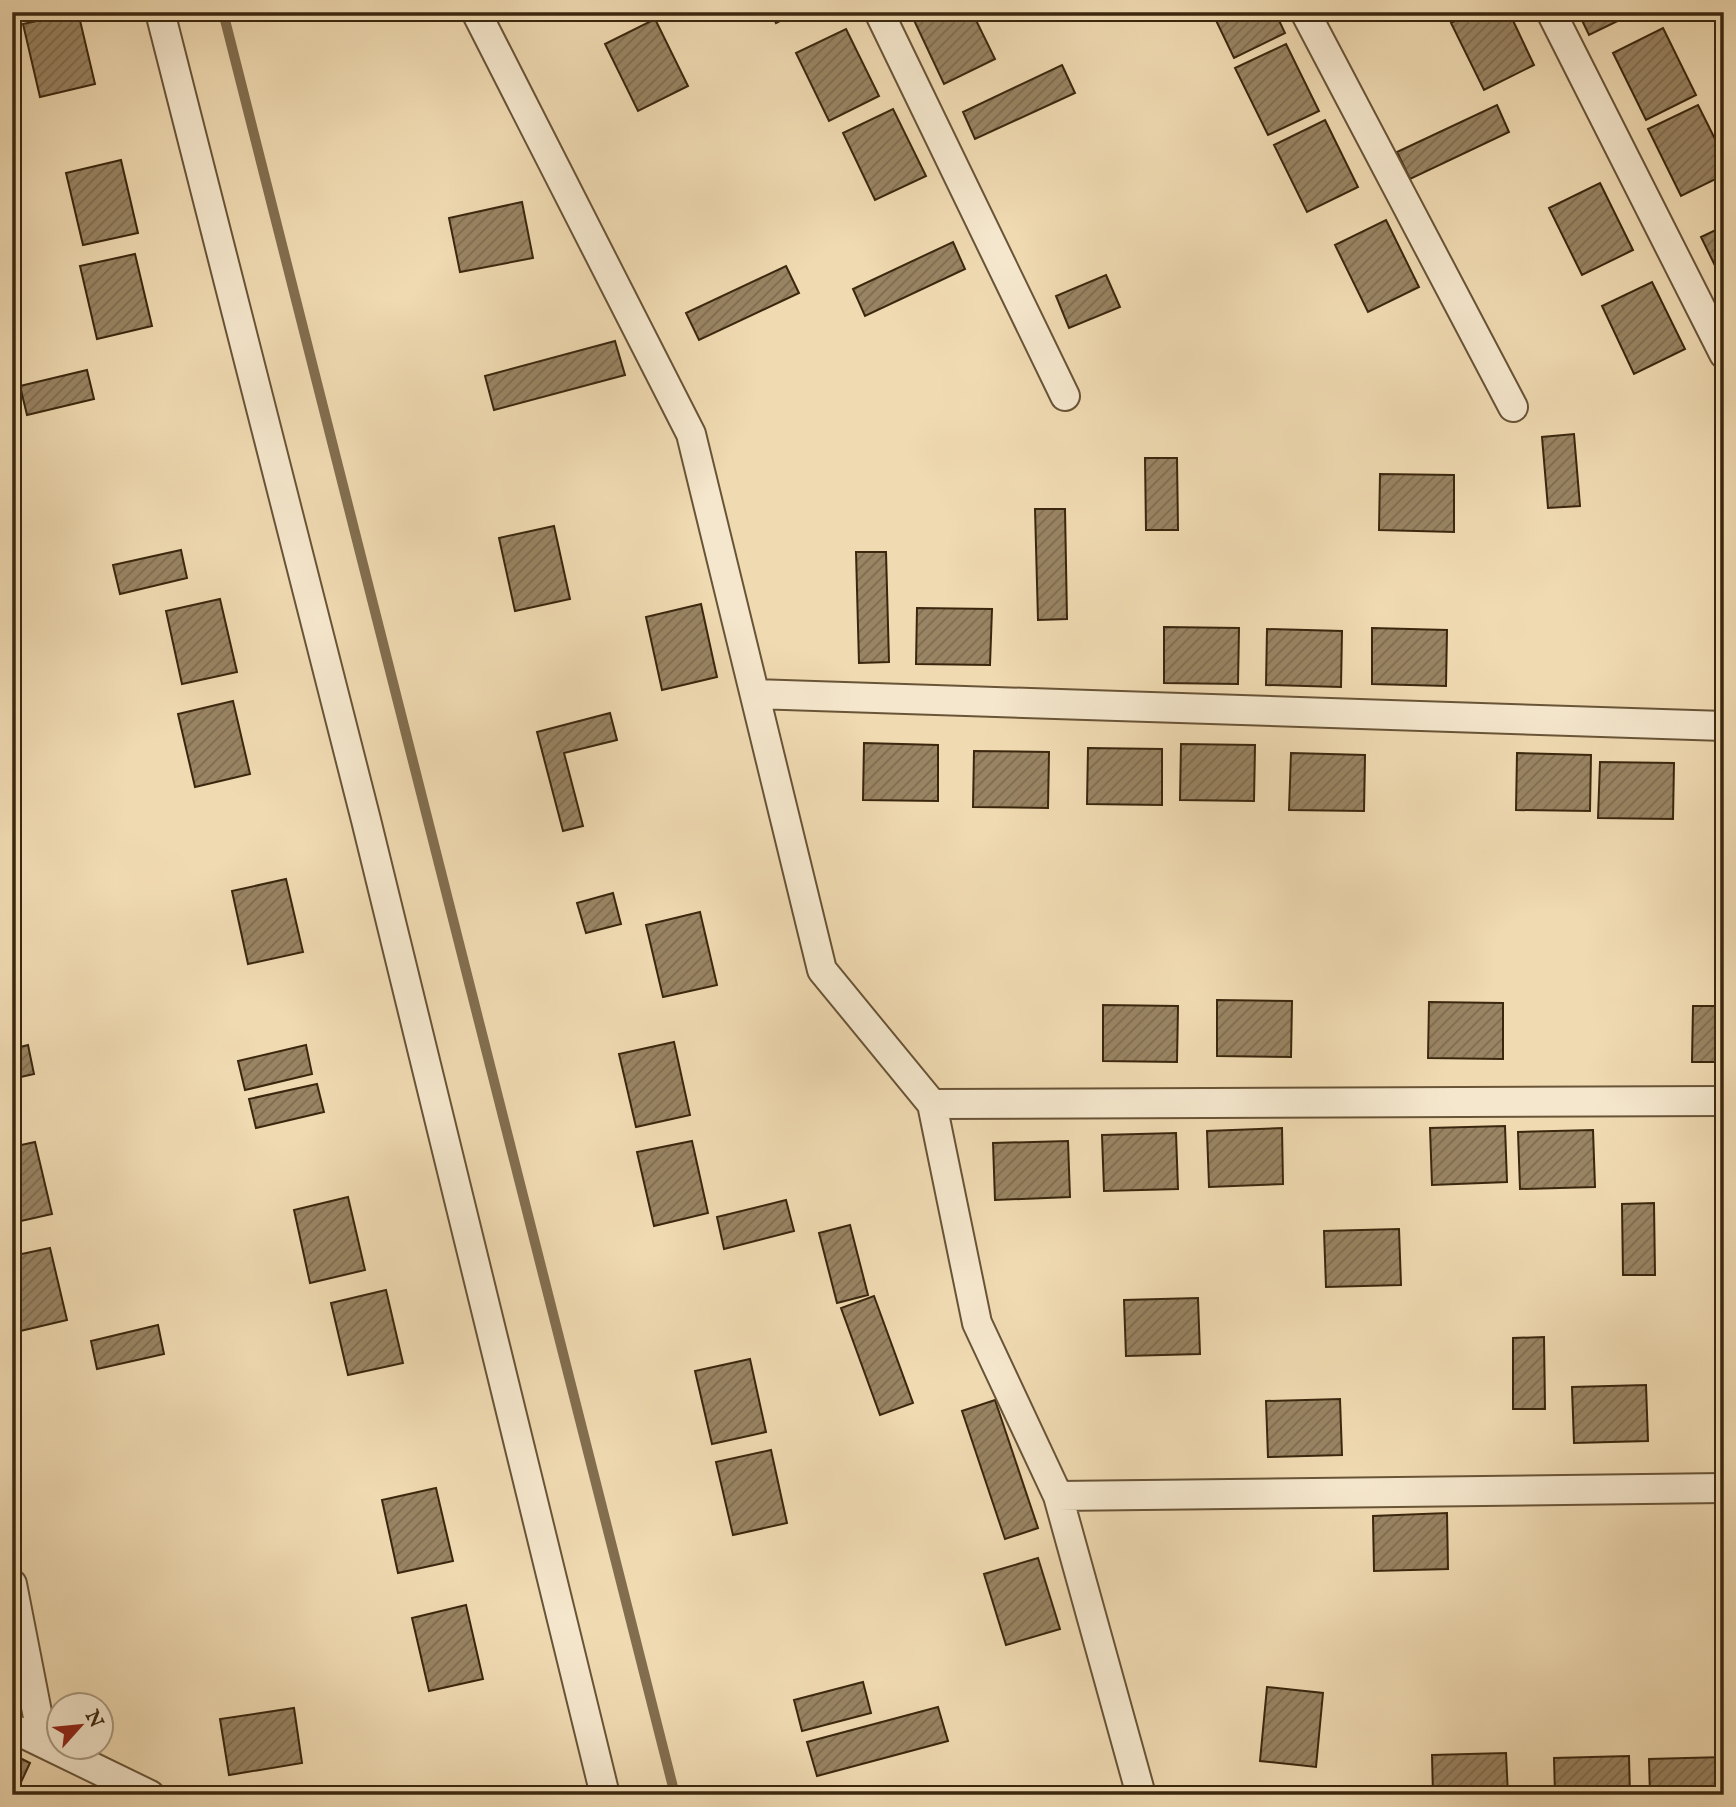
<svg xmlns="http://www.w3.org/2000/svg" width="1736" height="1807" font-family="'IM FELL English',serif">
<style>
.lines{fill:none;stroke-linecap:round;stroke-linejoin:round}
.stream{stroke:#826e4f;stroke-width:10}
.building{fill:url(#building-hatch);stroke:#3a270e;stroke-width:2}
.street-casing{stroke:#685437;stroke-width:32}
.street{stroke:#f5e7cd;stroke-width:28}
</style>
<defs>
<pattern id="building-hatch" width="6" height="6" patternUnits="userSpaceOnUse" patternTransform="scale(1.75)"><rect width="6" height="6" fill="#998463"/><path d="M-1 1l2-2M0 6l6-6M5 7l2-2" fill="none" stroke="#7e6c50"/></pattern>
</defs>
<rect width="100%" height="100%" fill="#f0dab2"/>
<filter id="stains"><feTurbulence type="fractalNoise" baseFrequency=".00286" numOctaves="4"/><feColorMatrix values="0 0 0 0 .2 0 0 0 0 .09 0 0 0 0 .02 0 0 0 .5 -.17"/></filter>
<radialGradient id="worn" r=".72"><stop offset=".6" stop-color="#630" stop-opacity="0"/><stop offset="1" stop-color="#630" stop-opacity=".3"/></radialGradient>
<g class="lines">
<path class="stream" d="M223 12 675 1795"/>
</g>
<path class="building" d="M78 12 95 84 40 97 23 24Z
M771 12H797L776 23Z
M920 12H972L995 59 944 84 912 16Z
M1212 12H1275L1285 33 1234 58Z
M1472 12H1509L1534 65 1484 90 1451 23Z
M1578 12H1636L1589 35Z
M655 19 688 86 638 111 605 44Z
M1663 28 1696 95 1646 120 1613 53Z
M846 29 879 96 829 121 796 53Z
M1286 44 1319 111 1268 135 1235 68Z
M1062 65 1075 93 975 139 963 112Z
M1497 105 1509 132 1410 179 1397 152Z
M1698 105 1724 157V175L1681 196 1648 129Z
M893 109 926 176 875 200 843 133Z
M1325 120 1358 187 1307 212 1274 145Z
M121 160 138 233 83 245 66 173Z
M1600 183 1633 250 1582 275 1549 208Z
M522 202 533 258 460 272 449 218Z
M1386 220 1419 287 1368 312 1335 245Z
M1724 226V284L1701 237Z
M953 242 965 269 865 316 853 289Z
M135 254 152 326 97 339 80 266Z
M786 266 799 293 699 340 686 313Z
M1106 275 1120 307 1069 328 1056 296Z
M1652 282 1685 349 1634 374 1602 306Z
M615 341 625 375 494 410 485 376Z
M87 370 94 399 27 415 20 386Z
M1574 434 1580 506 1548 508 1542 437Z
M1145 458H1177L1178 530H1146Z
M1380 474 1454 475V532L1379 530Z
M1035 509H1065L1067 619 1038 620Z
M554 526 570 599 515 611 499 538Z
M181 550 187 578 120 594 113 565Z
M856 552H886L889 662 859 663Z
M220 599 237 672 182 684 166 611Z
M701 604 717 677 662 690 646 617Z
M917 608 992 609 990 665 916 664Z
M1164 627 1239 628 1238 684 1164 683Z
M1372 628 1447 630 1446 686 1372 684Z
M1267 629 1342 631 1341 687 1266 685Z
M233 701 250 774 195 787 178 714Z
M610 713 617 740 564 753 583 826 563 831 537 732Z
M864 743 938 745V801L863 800Z
M1181 744 1255 745 1254 801 1180 800Z
M1088 748 1162 749V805L1087 804Z
M974 751 1049 752 1048 808 973 807Z
M1291 753 1365 755 1364 811 1289 810Z
M1517 753 1591 755 1590 811 1516 810Z
M1600 762 1674 763 1673 819 1598 818Z
M286 879 303 952 248 964 232 891Z
M613 893 621 924 586 933 577 903Z
M700 912 717 985 663 997 646 925Z
M1217 1000 1292 1001 1291 1057 1217 1056Z
M1429 1002 1503 1003V1059L1428 1058Z
M1103 1005 1178 1006 1177 1062 1103 1061Z
M1693 1006H1724V1062H1692Z
M674 1042 690 1115 636 1127 619 1054Z
M28 1045 34 1074 12 1079V1049Z
M306 1045 312 1074 245 1090 238 1061Z
M317 1084 324 1112 256 1128 249 1099Z
M1505 1126 1507 1182 1432 1185 1430 1128Z
M1282 1128 1283 1184 1209 1187 1207 1131Z
M1593 1130 1595 1187 1520 1189 1518 1132Z
M1176 1133 1178 1189 1104 1191 1102 1135Z
M692 1141 708 1213 654 1226 637 1152Z
M1068 1141 1070 1197 995 1200 993 1143Z
M35 1142 52 1214 12 1223V1147Z
M348 1197 365 1270 310 1283 294 1210Z
M786 1200 794 1231 724 1249 717 1217Z
M1654 1203 1655 1275H1623L1622 1204Z
M850 1225 868 1295 837 1303 819 1233Z
M1399 1229 1401 1285 1326 1287 1324 1231Z
M50 1248 67 1320 12 1333V1256Z
M386 1290 403 1363 348 1375 331 1303Z
M874 1296 913 1403 880 1415 841 1308Z
M1198 1298 1200 1354 1126 1356 1124 1300Z
M158 1325 164 1354 97 1369 91 1341Z
M1544 1337 1545 1409H1513V1338Z
M750 1359 766 1432 712 1444 695 1371Z
M1646 1385 1648 1441 1574 1443 1572 1387Z
M1340 1399 1342 1455 1268 1457 1266 1401Z
M995 1400 1038 1528 1005 1539 962 1411Z
M771 1450 787 1523 733 1535 716 1462Z
M436 1488 453 1561 398 1573 382 1500Z
M1447 1513 1448 1569 1374 1571 1373 1516Z
M1038 1558 1060 1629 1006 1645 984 1574Z
M466 1605 483 1679 429 1691 412 1618Z
M863 1682 871 1713 802 1731 794 1700Z
M1267 1687 1323 1693 1316 1767 1260 1761Z
M938 1707 948 1741 817 1776 807 1742Z
M294 1708 302 1763 229 1775 220 1719Z
M1506 1753 1508 1795H1433L1432 1755Z
M12 1754 30 1763 15 1795H12Z
M1629 1756 1630 1795H1555L1554 1758Z
M1724 1757V1795H1650L1649 1759Z
M494 1789 496 1795H468Z"/>
<g class="lines">
<defs>
<path id="street" d="M160 12 366 820 605 1795
M476 12 691 434 822 970 932 1104 977 1323 1058 1496 1141 1795
M879 12 1065 396
M1305 12 1513 407
M1551 12 1724 354
M755 694 1724 726
M932 1104 1724 1101
M1058 1496 1724 1488
M12 1584 43 1743
M12 1728 150 1795"/>
</defs>
<use href="#street" class="street-casing"/>
<use href="#street" class="street"/>
</g>
<rect width="1736" height="1807" fill="none" stroke="#f0dab2" stroke-width="42"/>
<rect x="14" y="14" width="1708" height="1779" fill="none" stroke="#3a270e" stroke-width="3.5"/>
<rect x="21" y="21" width="1694" height="1765" fill="none" stroke="#3a270e" stroke-width="2"/>
<g transform="translate(80 1726) rotate(63)"><circle r="33" fill="#f5e7cd" stroke="#aa9a81" stroke-width="2"/>
<path d="M0-5L12 26L0 18L-12 26Z" fill="#8f2418"/>
<text y="-10" font-size="19" font-weight="bold" text-anchor="middle" fill="#3a270e">N</text>
</g>
<rect width="100%" height="100%" filter="url(#stains)"/>
<rect width="100%" height="100%" fill="url(#worn)"/>
</svg>
